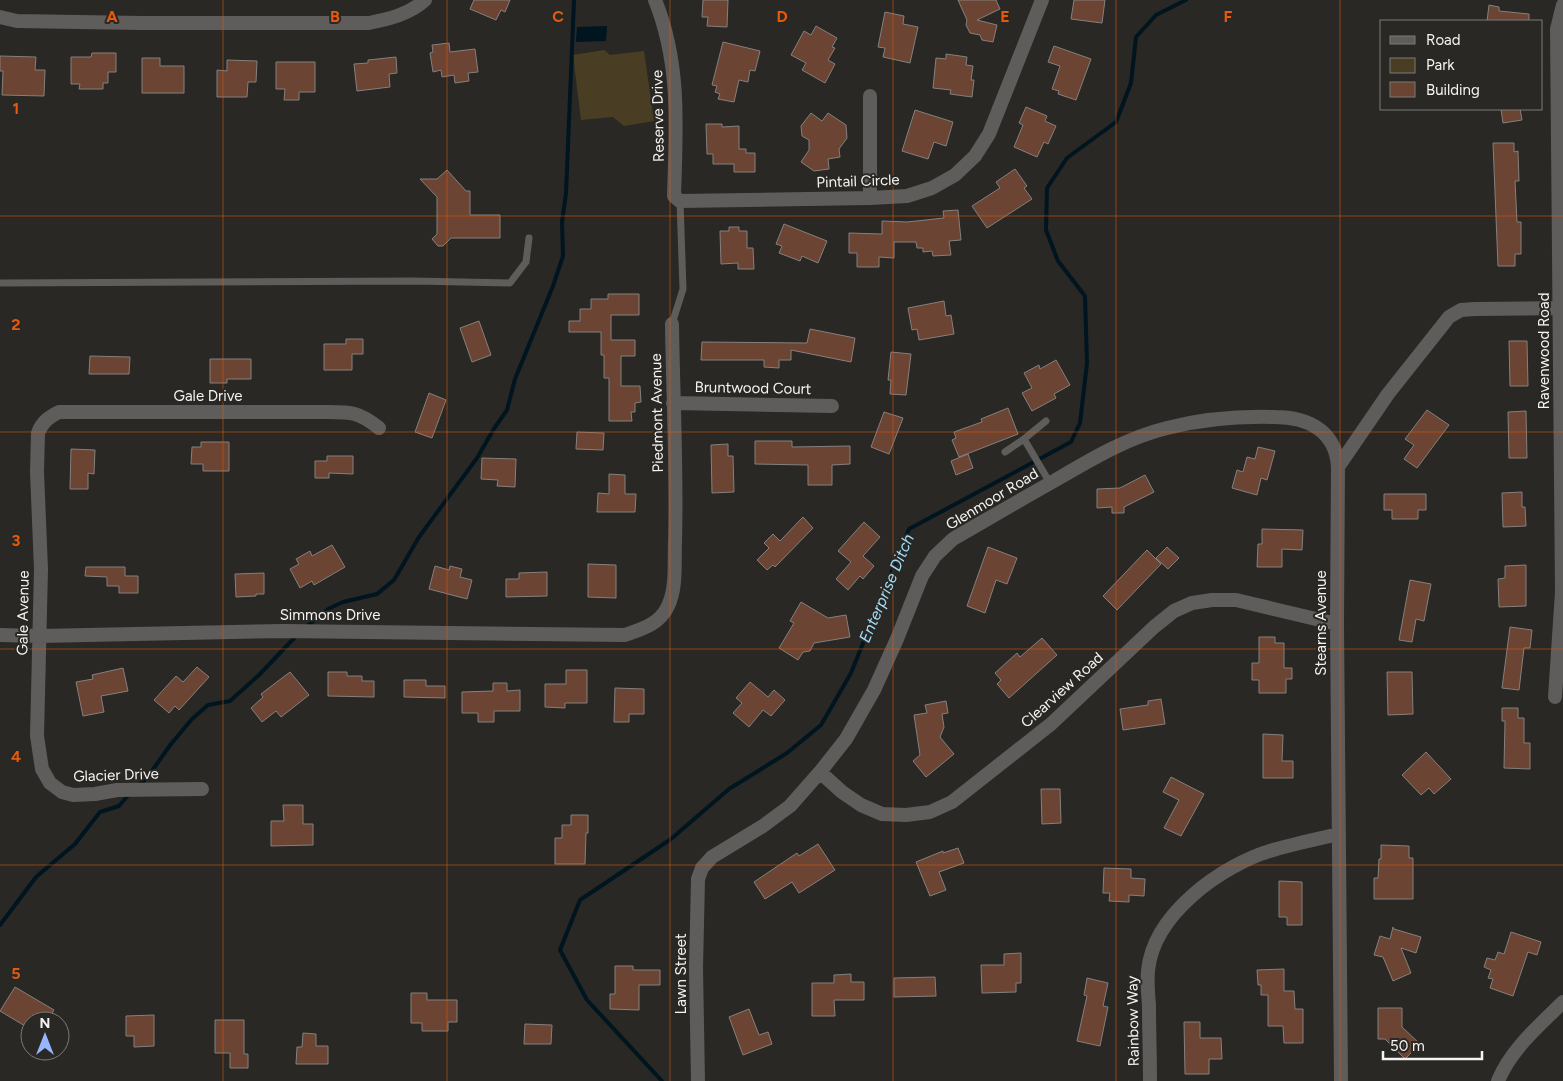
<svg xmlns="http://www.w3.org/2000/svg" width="1563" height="1081" font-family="Figtree,sans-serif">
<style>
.green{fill:#493e23}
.water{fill:#00151f}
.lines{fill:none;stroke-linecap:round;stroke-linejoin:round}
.stream{stroke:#00151f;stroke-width:4}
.building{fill:#6b4433;stroke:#85807e}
.lane{stroke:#5f5d5c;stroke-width:7}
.street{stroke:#5f5d5c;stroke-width:14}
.grid{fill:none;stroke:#e8590c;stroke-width:1;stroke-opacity:0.55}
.labels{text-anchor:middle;stroke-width:4;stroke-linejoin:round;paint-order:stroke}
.street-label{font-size:15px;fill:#f5f4f2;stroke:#292824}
.water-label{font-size:16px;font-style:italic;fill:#a2defa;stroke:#292824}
.grid-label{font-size:16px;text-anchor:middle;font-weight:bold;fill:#e8590c;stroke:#292824;stroke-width:4;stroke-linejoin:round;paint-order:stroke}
</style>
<rect width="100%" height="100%" fill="#292824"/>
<path class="green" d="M604 50 610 55 644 51 654 121 624 126 613 117 581 120 573 55Z"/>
<path class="water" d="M607 26 606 41 576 42 577 27Z"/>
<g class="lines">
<path class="stream" d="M306 627 328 609 343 602 377 594 394 580 419 537 477 458 495 427 507 410 515 379 553 286 563 256 562 222 566 193 574 0
M139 785 146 779 171 744 192 719 208 705 230 701 260 674 297 635
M0 925 36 877 75 844 100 812 119 806 130 793
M662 1081 587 1000 560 950 580 900 671 839 729 789 787 753 821 725 851 673 909 529 1071 442 1080 423 1087 363 1085 296 1058 261 1046 230 1047 188 1067 158 1116 122 1131 83 1136 37 1156 15 1186 0"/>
</g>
<path class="building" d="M474 0H510L505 12 501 10 496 20 470 9Z
M703 0H728L727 27 707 26 708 17H702Z
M958 0H996L1000 9 977 20 997 25 993 42 982 40 980 35 970 33 966 25 967 20Z
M1074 0H1105L1102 23 1071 19Z
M1489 5 1499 7V11L1529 14V21H1487Z
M885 12 904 16 903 24 918 27 910 63 883 57 885 48 878 47Z
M816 26 837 38 832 47 835 48 828 60 835 64 825 83 802 70 806 63 791 55 804 31 811 35Z
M723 42 760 51 755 71 750 70 748 82 739 80 734 102 718 99 720 94 715 92 717 86 712 85Z
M449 43 450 52 475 49 478 72 468 73 469 81 455 83 454 75 442 77 441 70 433 72 430 53 433 52 432 45Z
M1054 46 1091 59 1076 100 1058 94 1059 91 1052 89 1060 66 1048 62Z
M92 53H116V72H108V83H103V89H79L80 84H71V57H91Z
M946 54 967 57 966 65 973 66 971 80H974L972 97 950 94 951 90 933 88 936 58 946 59Z
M0 56 36 57 35 70H45L44 96 2 95 3 71H0Z
M396 57 397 73 389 74 390 87 357 91 354 64 368 63V60Z
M142 58H160V66H184V93H142Z
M227 60 257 61 256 82H248L247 97H217V70L227 71Z
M276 62H315V92H299V100H284L285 89H276Z
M1026 107 1047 116 1045 121 1056 126 1048 144 1044 142 1037 157 1014 147 1023 125 1019 123Z
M1501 109H1520L1522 120 1503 123Z
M915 110 953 122 946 146 934 142 928 159 902 151Z
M811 113 822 121 828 113 846 125 847 138 839 149 840 157 828 159 829 169 814 171 801 162 809 150V140L802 136 801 126Z
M706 124H722V127L739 126V149H746V153H755V172H734V164H713V154H707Z
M1493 143H1514V152L1518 151 1519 181H1515L1517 222H1521V254H1515V266H1498Z
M1015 169 1027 186 1024 188 1032 199 987 228 972 206 1000 188 996 182Z
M447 170 466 191H470V215H500V238H451L443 246H438L432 239 437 234V197L420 179H437Z
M958 210 961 240 949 241 951 255 933 256 932 251 923 252V248H917L916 242H894V258L879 257V267H857V253H849V233L882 234V221L907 222 944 218 943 211Z
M784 224 827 241 818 263 802 256 800 261 779 253 782 246 776 244Z
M729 227H739V231H747V248H753L754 269H738V263L721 264 720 231H729Z
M608 294H639V315H611V340H635V356H621V386H640L641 402 635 403V412H631L632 421H609V378H604V355H601V332H569V321H580V309H591V299H608Z
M944 301 946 316 951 315 954 334 919 340 917 329 912 330 908 308Z
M479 321 491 355 472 362 460 328Z
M810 329 855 338 851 362 791 350V360H779V368L764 367V360H701L702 342 807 343Z
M346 339H363V354H352V370H324V344H346Z
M1509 341H1527L1528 386H1510Z
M891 352 911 354 906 395 890 394 891 380H888Z
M90 356 130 357 129 374H89Z
M210 359H251V379H227V383H210Z
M1056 360 1070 385 1054 394 1056 398 1032 411 1022 393 1032 388 1024 373 1039 365 1040 369Z
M429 393 446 400 432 438 415 432Z
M1008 408 1018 434 959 457 952 440 956 438 954 432 982 422 981 419Z
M1427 410 1449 425 1417 468 1404 459 1414 445 1405 439Z
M1526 411 1527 458H1509L1508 412Z
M884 412 903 418 889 454 871 447Z
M577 432 604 433 603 450 576 449Z
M755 441H792V447L850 446V464L832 465V485H808V465L755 464Z
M201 442H229V471H203V464H191L192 447H201Z
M728 444V456H733L734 492 712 493 711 445Z
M1258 447 1275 451 1267 480 1261 478 1257 495 1232 488 1237 470 1243 472 1247 457 1255 459Z
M71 449 95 450 94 474 88 473V489H70Z
M968 454 973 468 956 475 951 461Z
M327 456H353V474L329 473V478H315V461H327Z
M482 458 516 459 515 487 497 486 498 480 481 479Z
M609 474 625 475V494H636L635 512H597L598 493 609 494Z
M1145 475 1154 492 1124 507V513H1112V507L1097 508V489L1120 488Z
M1522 492V507H1525L1526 526 1503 527 1502 493Z
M1384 494H1426V510H1418V519H1392V510H1384Z
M803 517 813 528 775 567 773 565 767 570 757 560 769 548 764 543 773 534 780 541Z
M864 522 880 537 863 556 874 566 863 579 860 576 848 590 836 579 851 562 838 551Z
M1262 529 1303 530 1302 550 1282 549V567H1257L1258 544H1262Z
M332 545 345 567 314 585 312 581 300 588 290 569 299 564 296 559 310 551 312 556Z
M988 547 1017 558 1007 584 996 580 985 613 967 606Z
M1167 547 1179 558 1168 569 1156 558Z
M1147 550 1161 564 1117 610 1103 596Z
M588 564 616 565V598L588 597Z
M1526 565V606L1499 607 1498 579 1505 578V566Z
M435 566 449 570 450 566 462 569 460 577 472 580 467 599 429 589Z
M86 567H125V576H138V593H119V586H107V577L85 576Z
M547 572V596L506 597V579H519V573Z
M264 573V594H256V596L236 597 235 574Z
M1410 580 1431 584 1424 621 1416 619 1412 642 1399 640Z
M801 602 828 618 846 615 850 637 814 643 810 651 803 652 798 660 779 648 794 623 790 621Z
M1510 627 1532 630 1530 648H1524L1519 690 1502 688Z
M1259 637H1275V643H1284V668H1292V679H1286V693H1259V680H1252V663H1259Z
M1042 638 1057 655 1009 698 997 684 1001 680 995 673 1017 653 1020 657Z
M197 667 209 677 179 710 175 706 169 713 154 700 176 676 183 682Z
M123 668 128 691 101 696 104 712 83 716 76 682 93 679 92 675Z
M566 670H587V703H565V708L545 707V684H566Z
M290 672 309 695 281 717 276 711 262 722 251 708 263 697 261 694Z
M328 672H347V676H362V681H374V697L328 696Z
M1387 672H1412L1413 714 1388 715Z
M404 680H426V686H445V698L404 697Z
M750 682 768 697 774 690 785 700 771 716 763 710 749 727 733 713 742 703 736 698Z
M493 683H507V691L520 690V711H494V722H478V713H462V692L493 691Z
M615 688 644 689V714H629V722H614Z
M1161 699 1165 724 1123 730 1120 709 1148 705V701Z
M946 701 948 713 942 714 944 727 940 737 954 754 926 777 913 761 920 755 914 715 927 713 925 705Z
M1502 708H1518V718H1524V743H1530V769L1504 768 1505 721H1502Z
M1263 734 1283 735 1282 761H1293V778H1263Z
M1426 752 1451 779 1434 794 1429 788 1421 795 1402 775Z
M1171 777 1204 794 1181 836 1164 828 1179 800 1163 792Z
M1041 789H1060L1061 823 1042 824Z
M283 805H303V824H313V845L271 846V821H284Z
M571 815H588V833H586L585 864H555V838H562V825H571Z
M818 844 835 870 799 893 792 882 765 899 754 882 797 853 799 856Z
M1381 845 1409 846V858H1413V899H1374V878H1378L1379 859H1381Z
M958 848 964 863 939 872 946 890 930 896 916 862 943 851V853Z
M1104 868 1131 869V878L1145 879 1144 896 1129 895V902L1109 901 1110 893H1103Z
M1279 881 1302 882V925H1287V917H1279Z
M1393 927 1394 929 1421 937 1416 953 1401 948 1411 973 1393 981 1383 957 1374 955 1380 936 1390 939Z
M1511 932 1541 942 1537 955 1528 952 1513 996 1490 988 1493 979 1488 978 1491 970 1484 967 1487 958 1495 960 1498 952 1504 954Z
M1021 953V983H1016V992L982 993 981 965H1004V954Z
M615 966H633V970H660V985H639V1010L610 1009V994H615Z
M1284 969V991H1294L1295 1009H1303V1043H1284L1283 1026H1268V995H1261V985H1258L1257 970Z
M851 974V982H864V1000H834L835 1016H812V983H834V975Z
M935 977 936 996 894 997V978Z
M1087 978 1108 983 1103 1006 1108 1007 1100 1046 1077 1041 1087 996 1084 995Z
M15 987 54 1010 47 1021H30V1029L0 1011Z
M411 993H427V1000H457V1022H448V1031H422V1023H411Z
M1378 1008H1402V1027L1420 1044 1405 1059 1385 1039H1378Z
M749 1009 759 1035 768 1032 772 1044 743 1055 729 1017Z
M154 1015V1046L134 1047V1036H126V1016Z
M215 1020H244V1054H248V1068H230V1053H215Z
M1184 1022H1200V1038H1221L1222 1059H1209V1074H1185Z
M525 1024 552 1025 551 1044H524Z
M303 1033 316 1034V1046H328V1064H296L297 1047H302Z"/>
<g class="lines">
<path class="lane" d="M0 283 414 281 510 283 526 262 529 238
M672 324 683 289 680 201
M1024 439 1046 421
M1005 452 1024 439 1050 483"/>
<path class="street" d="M655 0C681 64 676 128 674 196L680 201 870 198 907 196 932 188 955 175 975 156 989 134 1042 0
M0 17 17 21 141 23H369C389 19 410 14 425 0
M870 96V198
M673 403 832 406
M0 635 39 636 283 631 625 635C642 629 660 624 668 606 677 587 674 563 675 542 677 470 673 397 672 324
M1555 697 1562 592 1557 29 1563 5
M820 772 842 792 861 805 882 814 906 815 930 812 952 802 1051 724 1154 627 1174 611 1192 603 1212 600H1236L1337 624
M202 789 117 790 95 794 73 795 62 792 50 783 42 769 37 736 41 569 37 472 38 433C42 422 49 417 59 412H324C350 412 358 411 379 428
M698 1081 696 968 698 879 702 868 712 857 763 826 790 806 820 772 846 739 874 690 897 639 922 576 935 556 953 539C986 520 1020 500 1054 481 1090 460 1126 438 1167 428 1202 419 1239 416 1275 417 1308 417 1336 431 1338 467
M1150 1081C1150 1056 1149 1030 1149 1005 1148 994 1147 982 1148 971 1153 914 1222 865 1273 850 1294 844 1317 839 1339 834
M1341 1081 1337 624 1338 467 1388 394 1449 317 1461 310 1475 309 1563 308
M1498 1081C1511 1049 1539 1026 1563 1002"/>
</g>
<path class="grid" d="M223 0V1081M447 0V1081M670 0V1081M893 0V1081M1116 0V1081M1340 0V1081M0 216H1563M0 432H1563M0 649H1563M0 865H1563"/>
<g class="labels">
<g class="street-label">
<text transform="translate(658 116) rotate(-91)" y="5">Reserve Drive</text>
<text transform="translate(858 181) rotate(-2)" y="5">Pintail Circle</text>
<text transform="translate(1544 351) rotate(-90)" y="5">Ravenwood Road</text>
<text transform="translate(753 388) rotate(1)" y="5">Bruntwood Court</text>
<text x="208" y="401">Gale Drive</text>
<text transform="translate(657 413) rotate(-91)" y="5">Piedmont Avenue</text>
<text transform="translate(992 499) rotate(-31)" y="5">Glenmoor Road</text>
<text transform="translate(23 613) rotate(-89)" y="5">Gale Avenue</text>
<text x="330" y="620">Simmons Drive</text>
<text transform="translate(1321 623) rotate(-90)" y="5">Stearns Avenue</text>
<text transform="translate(1062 690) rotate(-42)" y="5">Clearview Road</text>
<text transform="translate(116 775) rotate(-2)" y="5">Glacier Drive</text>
<text transform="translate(681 974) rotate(-90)" y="5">Lawn Street</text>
<text transform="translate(1133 1021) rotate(-91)" y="5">Rainbow Way</text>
</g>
<g class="water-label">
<text transform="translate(886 588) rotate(-67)" y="6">Enterprise Ditch</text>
</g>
</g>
<g class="grid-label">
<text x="112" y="22">A</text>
<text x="335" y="22">B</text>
<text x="558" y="22">C</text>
<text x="782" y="22">D</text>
<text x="1005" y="22">E</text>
<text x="1228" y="22">F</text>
<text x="16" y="114">1</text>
<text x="16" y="330">2</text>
<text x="16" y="546">3</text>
<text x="16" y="762">4</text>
<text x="16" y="979">5</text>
</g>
<rect x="1380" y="20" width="162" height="90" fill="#292824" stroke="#7b7a76"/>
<rect x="1390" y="36" width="25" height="8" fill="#5f5d5c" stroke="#7b7a76"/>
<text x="1426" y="45" font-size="15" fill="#f5f4f2">Road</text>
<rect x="1390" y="58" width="25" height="15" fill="#493e23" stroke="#7b7a76"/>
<text x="1426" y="70" font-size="15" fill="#f5f4f2">Park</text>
<rect x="1390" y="82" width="25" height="15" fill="#6b4433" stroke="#7b7a76"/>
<text x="1426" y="95" font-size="15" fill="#f5f4f2">Building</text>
<g transform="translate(45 1036)"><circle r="24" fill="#292824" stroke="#7b7a76"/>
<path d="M0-4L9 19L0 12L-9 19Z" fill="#97b6fd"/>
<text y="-8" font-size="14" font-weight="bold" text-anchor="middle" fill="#f5f4f2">N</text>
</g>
<path d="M1383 1051v8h99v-8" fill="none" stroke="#f5f4f2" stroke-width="2.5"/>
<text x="1390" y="1051" font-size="15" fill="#f5f4f2" stroke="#292824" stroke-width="4" paint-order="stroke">50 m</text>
</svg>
